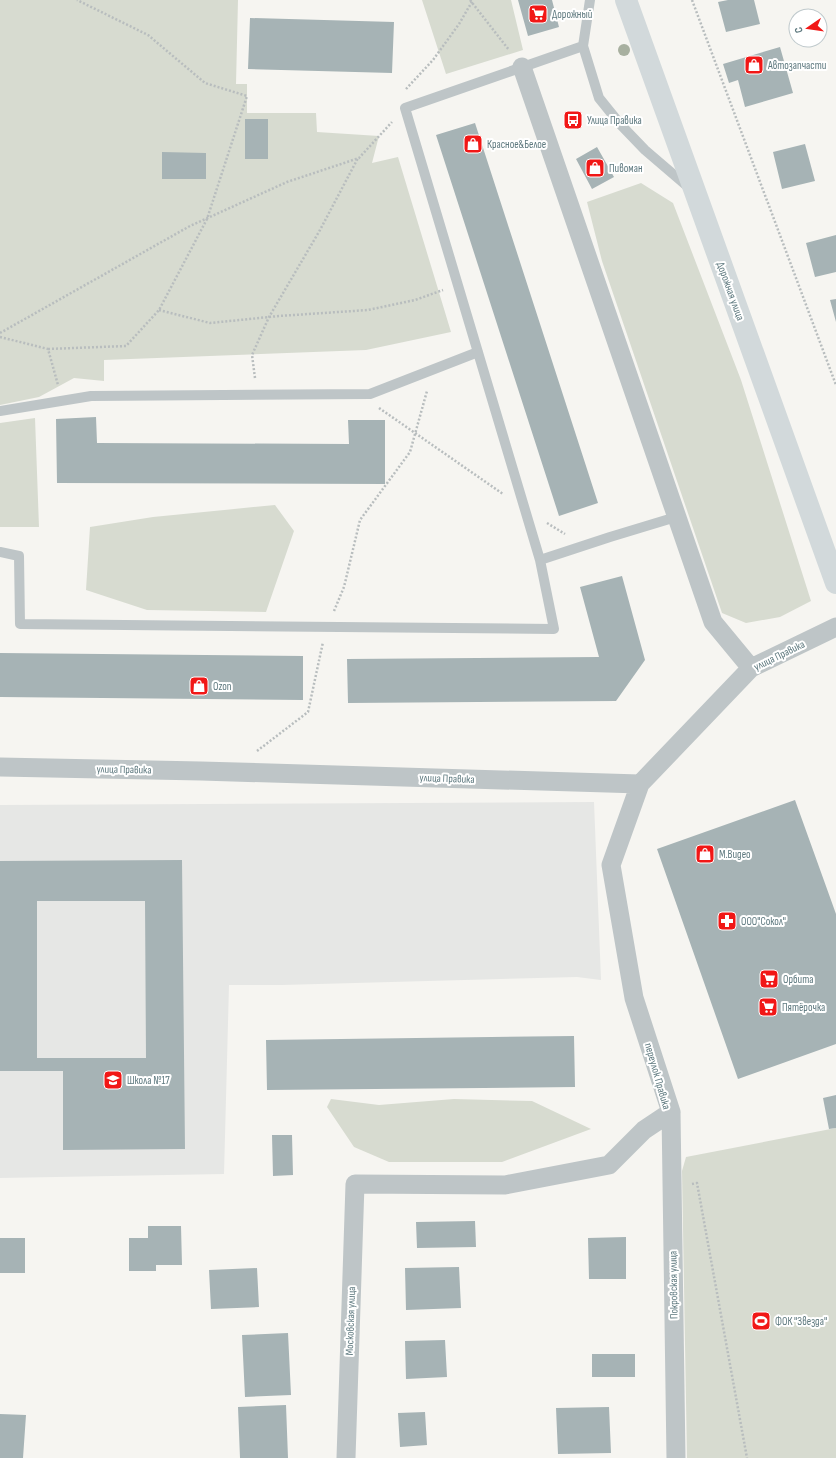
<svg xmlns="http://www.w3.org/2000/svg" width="836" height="1458" font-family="'Sofia Sans Condensed',sans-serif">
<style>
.built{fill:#e6e7e5}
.green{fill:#d7dbd0}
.building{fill:#a6b3b5;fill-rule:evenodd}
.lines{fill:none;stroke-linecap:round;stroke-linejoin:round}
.path{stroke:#b8bdbe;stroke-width:2.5;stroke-dasharray:2 2;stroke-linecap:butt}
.service{stroke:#bec5c7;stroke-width:10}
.minor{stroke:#bec5c7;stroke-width:19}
.primary{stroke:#d2d9db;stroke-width:22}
.tree{fill:#a8b0a0}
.labels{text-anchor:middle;stroke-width:4;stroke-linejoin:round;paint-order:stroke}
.poi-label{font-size:11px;fill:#5e797f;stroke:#fff;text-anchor:start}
.street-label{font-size:11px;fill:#5e797f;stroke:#fff}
</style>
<rect width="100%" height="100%" fill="#f6f5f1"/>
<path class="built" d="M594 802 601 980 577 977 282 985H229L224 1174 0 1178V805Z"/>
<path class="green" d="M0 0H238L236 84H247V113H316L317 132 379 136 372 163 398 157 451 332 366 350 104 360V381L74 378 39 397 0 405Z
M422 0H511L523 50 446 74Z
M641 183 673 203 741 380 811 601 780 617 746 623 722 613 602 261 587 202Z
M35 418 39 527H0V423Z
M275 505 294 531 266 612 147 610 86 590 90 527 153 517Z
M331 1099 379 1105 454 1099 532 1101 591 1129 502 1162H389L354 1147 327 1107Z
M836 1128V1458H687L682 1171 686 1157Z"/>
<path class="building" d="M518 0H552L559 27 528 36Z
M728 0H754L760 24 726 32 718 2Z
M250 18 394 22 392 73 248 69Z
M780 47 793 93 745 107 738 80 729 83 723 64Z
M245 119H268V159H245Z
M475 123 598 503 559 516 436 135Z
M805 144 815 181 782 189 773 152Z
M597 147 614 177 592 189 576 159Z
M162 152 206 153V179H162Z
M836 235V272L815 277 806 243Z
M836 299V322L830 300Z
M96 417 97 443 349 444 348 420H385V484L57 483 56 419Z
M622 576 645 660 616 701 348 703 347 659 599 657 580 587Z
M0 653 303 656V700L0 697Z
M795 800 836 914V1044L738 1079 657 849Z
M182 860 185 1149 63 1150V1071H0V861ZM37 901H145L146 1058H37Z
M574 1036 575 1087 267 1090 266 1040Z
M836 1095V1128L829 1129 823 1098Z
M272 1135H292L293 1175 273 1176Z
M475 1221 476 1247 417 1248 416 1222Z
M148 1226H181L182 1265H156V1271H129V1238H148Z
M626 1237V1279H589L588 1238Z
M0 1238H25V1273H0Z
M459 1267 461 1308 406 1310 405 1268Z
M257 1268 259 1307 211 1309 209 1270Z
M288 1333 291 1395 245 1397 242 1335Z
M445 1340 447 1377 406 1379 405 1341Z
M592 1354H635V1377H592Z
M286 1405 288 1458H240L238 1407Z
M609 1407 611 1453 558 1454 556 1408Z
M425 1412 427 1445 400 1447 398 1413Z
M0 1414 26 1415 23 1458H0Z"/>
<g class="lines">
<path class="path" d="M470 0 509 50
M692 0 836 385
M406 89 433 60 459 24 473 0
M159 310 210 323 279 316 368 310 415 300 443 290
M0 333 190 226 287 182 359 158 392 122
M0 337 48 349 58 385
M48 349 126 346 159 310 207 219 247 96 205 83 148 35 77 0
M255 378 252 355 269 317 320 230 358 158
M379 408 503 494
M547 523 565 534
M334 611 344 587 360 520 410 452 427 391
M257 751 308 712 323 642
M692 1184 697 1183 747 1458"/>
<path class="service" d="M590 0 583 46 599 98 620 124 645 150 687 186
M0 411 91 396 370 394 478 352
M0 552 19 556 20 624 554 629 540 560 405 108 583 46
M540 560 610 537 676 517"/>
<path class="minor" d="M522 67 713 622 751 668
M0 767 201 771 640 784 751 668 836 627
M671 1112 676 1458
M346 1458 355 1184 505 1185 609 1165 644 1130 671 1112 634 998 611 865 640 784"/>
<path class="primary" d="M626 0 836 583"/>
</g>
<circle class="tree" cx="624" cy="50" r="6"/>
<defs>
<symbol id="supermarket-square" viewBox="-11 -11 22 22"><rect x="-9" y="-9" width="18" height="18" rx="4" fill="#f11716" stroke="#fff"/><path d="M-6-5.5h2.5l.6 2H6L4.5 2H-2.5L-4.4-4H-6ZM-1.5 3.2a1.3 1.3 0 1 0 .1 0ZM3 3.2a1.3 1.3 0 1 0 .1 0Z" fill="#fff"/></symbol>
<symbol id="shop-square" viewBox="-11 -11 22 22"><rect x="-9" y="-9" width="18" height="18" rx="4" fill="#f11716" stroke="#fff"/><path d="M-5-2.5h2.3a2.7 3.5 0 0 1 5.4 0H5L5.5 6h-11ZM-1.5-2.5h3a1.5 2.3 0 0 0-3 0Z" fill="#fff"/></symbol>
<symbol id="bus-square" viewBox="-11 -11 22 22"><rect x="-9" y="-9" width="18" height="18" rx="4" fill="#f11716" stroke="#fff"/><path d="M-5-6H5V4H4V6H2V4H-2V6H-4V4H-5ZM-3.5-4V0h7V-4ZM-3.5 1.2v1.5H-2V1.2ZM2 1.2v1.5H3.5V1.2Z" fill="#fff"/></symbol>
<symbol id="pharmacy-square" viewBox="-11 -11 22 22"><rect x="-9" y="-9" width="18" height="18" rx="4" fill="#f11716" stroke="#fff"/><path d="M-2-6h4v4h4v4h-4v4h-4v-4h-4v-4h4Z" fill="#fff"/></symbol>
<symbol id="school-square" viewBox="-11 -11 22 22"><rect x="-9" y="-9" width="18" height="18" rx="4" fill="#f11716" stroke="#fff"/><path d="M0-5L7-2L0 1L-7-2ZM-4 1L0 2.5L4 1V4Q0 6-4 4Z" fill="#fff"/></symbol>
<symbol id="stadium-square" viewBox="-11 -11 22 22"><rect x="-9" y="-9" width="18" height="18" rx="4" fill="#f11716" stroke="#fff"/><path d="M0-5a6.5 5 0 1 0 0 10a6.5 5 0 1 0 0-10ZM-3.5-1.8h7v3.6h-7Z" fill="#fff"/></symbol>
</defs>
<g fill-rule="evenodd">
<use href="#supermarket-square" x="527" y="3" width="22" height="22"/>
<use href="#shop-square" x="743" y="54" width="22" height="22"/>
<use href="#bus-square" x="562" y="109" width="22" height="22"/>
<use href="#shop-square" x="462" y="133" width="22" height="22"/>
<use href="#shop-square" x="584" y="157" width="22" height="22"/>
<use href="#shop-square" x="188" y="675" width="22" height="22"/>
<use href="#shop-square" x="694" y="843" width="22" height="22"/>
<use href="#pharmacy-square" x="716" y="910" width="22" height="22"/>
<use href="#supermarket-square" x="758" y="968" width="22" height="22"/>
<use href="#supermarket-square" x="757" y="996" width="22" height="22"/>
<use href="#school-square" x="102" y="1069" width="22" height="22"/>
<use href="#stadium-square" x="750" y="1310" width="22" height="22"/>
</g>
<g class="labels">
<g class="poi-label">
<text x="552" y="18">Дорожный</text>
<text x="768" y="69">Автозапчасти</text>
<text x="587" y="124">Улица Правика</text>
<text x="487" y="148">Красное&amp;Белое</text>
<text x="609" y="172">Пивоман</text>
<text x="213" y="690">Ozon</text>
<text x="719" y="858">М.Видео</text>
<text x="741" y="925">ООО"Сокол"</text>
<text x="783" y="983">Орбита</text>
<text x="782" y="1011">Пятёрочка</text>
<text x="127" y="1084">Школа №17</text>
<text x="775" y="1325">ФОК "Звезда"</text>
</g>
<g class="street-label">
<text transform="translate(731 291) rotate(70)" y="4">Дорожная улица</text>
<text transform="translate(779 655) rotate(-26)" y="4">улица Правика</text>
<text transform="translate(124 769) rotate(1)" y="4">улица Правика</text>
<text transform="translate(447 778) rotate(2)" y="4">улица Правика</text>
<text transform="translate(658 1076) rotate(74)" y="4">переулок Правика</text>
<text transform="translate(673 1285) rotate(-91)" y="4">Покровская улица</text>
<text transform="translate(350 1321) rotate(-88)" y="4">Московская улица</text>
</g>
</g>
<g transform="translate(808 28) rotate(257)"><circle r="19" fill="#ffffff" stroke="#bfc9cc"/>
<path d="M0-3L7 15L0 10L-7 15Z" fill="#f11716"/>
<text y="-6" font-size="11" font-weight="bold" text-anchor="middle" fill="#5e797f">С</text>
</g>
</svg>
